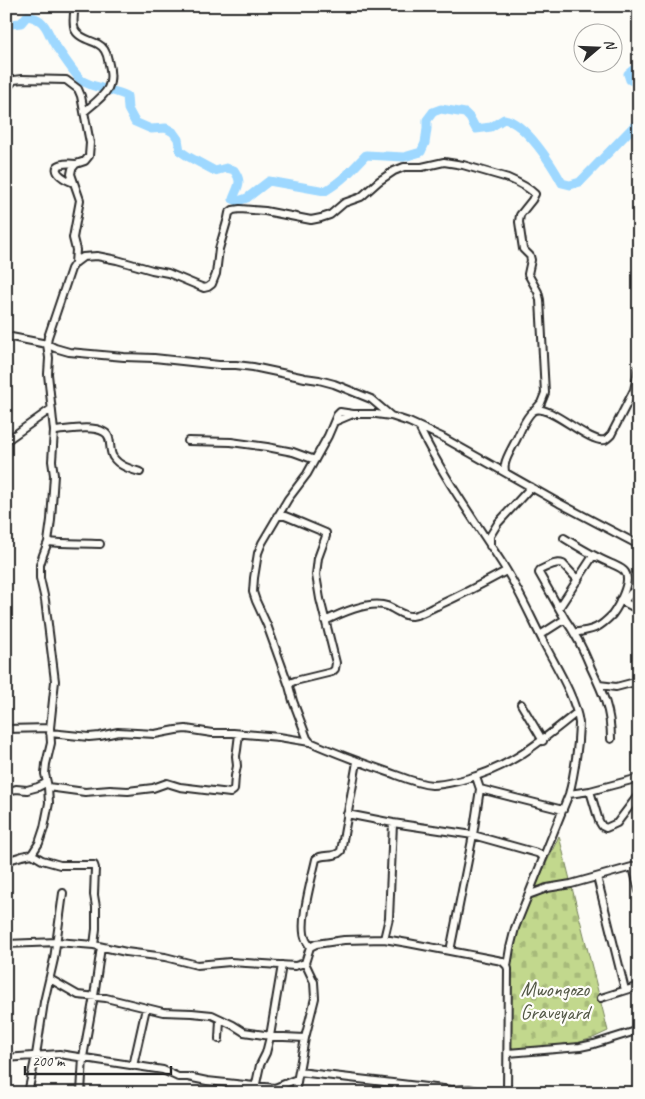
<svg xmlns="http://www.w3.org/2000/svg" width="645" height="1099" font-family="Caveat,sans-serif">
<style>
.cemetery{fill:url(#cemetery-stones);stroke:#76825c}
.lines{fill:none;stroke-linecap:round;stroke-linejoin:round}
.river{stroke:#9ed8ff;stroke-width:9}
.minor-casing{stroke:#2b2b2b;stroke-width:10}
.minor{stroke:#fdfcf7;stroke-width:6}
.labels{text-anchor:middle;stroke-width:4.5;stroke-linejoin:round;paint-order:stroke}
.park-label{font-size:20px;fill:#515644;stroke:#fdfcf7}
</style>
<defs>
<pattern id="cemetery-stones" width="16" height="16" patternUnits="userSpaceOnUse" patternTransform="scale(1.25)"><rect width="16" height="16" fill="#c2d88d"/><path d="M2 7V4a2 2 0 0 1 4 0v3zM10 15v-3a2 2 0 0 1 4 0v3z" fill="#a7ba7a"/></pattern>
</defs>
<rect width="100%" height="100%" fill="#fdfcf7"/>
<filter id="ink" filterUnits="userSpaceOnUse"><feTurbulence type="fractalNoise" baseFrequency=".02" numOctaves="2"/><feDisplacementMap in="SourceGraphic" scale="10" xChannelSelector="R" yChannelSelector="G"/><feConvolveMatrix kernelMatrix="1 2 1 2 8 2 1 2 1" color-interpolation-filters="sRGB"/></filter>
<g filter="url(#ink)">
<path class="cemetery" d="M559 836 608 1031 593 1038 570 1045 517 1050 510 1048 511 973 515 937 524 911Z"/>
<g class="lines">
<path class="river" d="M6 22 11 24 21 23 27 16C47 19 46 31 55 45 63 56 71 69 80 79 88 87 116 90 127 96L128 109 135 122 151 129 166 128 173 132 178 139 180 151 189 157 215 171 226 168 234 170C243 183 238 185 233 199L238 201 247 198 269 181 325 191C341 182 353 169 366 155L404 157 421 152 425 143 427 129V120L433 112 441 109 465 113 470 118 476 129 491 127 504 119C526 123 552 165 562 183L570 185 580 182 639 121
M639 69H634L628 74 630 80 639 84"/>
<defs>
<path id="minor" d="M75 6C74 13 72 23 75 30 79 38 90 40 98 44 104 47 107 54 108 60 116 89 105 94 84 112
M6 89 14 80 22 79 66 80 78 89 81 96 90 143 89 156 85 161 76 164 72 169 71 174 80 200 73 238 76 250 75 263 71 269 48 337 47 344 49 358 48 374 54 431 52 461 54 475 51 520 48 542 43 555 40 565V578L45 600 55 681 50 728 51 743 46 764 45 774 48 787 49 803 44 828 39 843 32 854 22 856 6 861
M74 183C53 175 48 161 76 164
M6 201 7 193
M75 263 83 257 97 256 117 260 152 270 168 273 199 286 204 288 208 287 212 284 216 274 219 249 228 218 229 213 233 210 240 209 265 211 311 220 321 218 330 215 344 203 361 197 379 181 394 171 404 167H422L444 162 463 165 508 178C515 181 529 188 535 194L532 200 520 215 519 222 523 249 530 256 531 260 528 274 538 292 540 300 545 393 541 403 535 410
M6 336 47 344 55 348 69 352 124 357 154 358 219 365H236L253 367 305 378 319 380 334 384 371 399 391 416
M334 422 353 414
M419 427C441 473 472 517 500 560 518 587 531 618 546 647 557 668 576 699 579 723 579 729 578 736 578 742 576 760 574 777 569 794L515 928 510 948 507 966
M54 431C68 430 92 425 104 432 113 436 108 450 113 457 119 466 130 469 140 472
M6 441 51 409
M188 441 231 442 267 447 293 452 315 460
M505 472C505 469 504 467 505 464 506 457 515 443 518 436 521 429 528 413 535 410 550 404 589 444 605 440 607 439 609 437 611 435L634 390 639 366
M277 516H285L290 518 326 533V536L318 558 316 575 320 599 336 663 335 669 332 672 295 681 292 682 289 686
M564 538C580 548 595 557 612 564 616 566 622 568 625 572 632 581 618 607 612 615 608 619 602 625 597 627 590 631 582 631 574 633
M48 542C65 544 83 543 100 544
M490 546V536L498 523 531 487
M620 600 639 610
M624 602 631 593 639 591
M559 608 593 556
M565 619 539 573 540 570C547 567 556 561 563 564L578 580
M325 621C341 613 370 600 387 606 395 609 404 617 412 616 421 615 429 609 437 606 461 595 484 583 506 571
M540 635 565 619C576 634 584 651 591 668 603 693 611 710 611 739
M599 685 616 687 639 681
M521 704 543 741
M576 713C540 742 509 769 462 780 453 782 442 785 432 785 417 784 402 777 388 772 362 763 335 753 310 742L307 738 293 701 289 686 267 625 256 601 253 592 254 578 258 553 262 543 288 499 307 474 328 436 337 415 340 412 353 414H376L391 416 409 422 442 437 559 503 639 545
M6 729 50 728
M50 733 89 737 100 736 118 732 155 734 176 730 186 729 212 733H233L279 737 310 742
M48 787 85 792 110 790 128 791 153 788 167 783 180 787 230 793 234 790 235 776 237 766 236 756 237 750 239 734
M480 789 563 810
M590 791 599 821 602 826 606 828 617 823 639 794
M6 792 16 789 27 790 38 787 46 783
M569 794 590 791 639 778
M347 814 393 823 473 835 537 853 543 856
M32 854 42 860 60 865H94L95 868 94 895 96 907V929L94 945
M633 867 639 891
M597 877 625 990
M528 895 547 888 571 884 639 865
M384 939 389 918 393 823
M6 944 57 942 94 945 126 952 165 957 197 965 230 962 295 966 305 963 310 947 316 944 344 940 384 939 408 943 502 961 507 966 508 969 507 1093
M310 947C310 946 306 941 306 940 298 925 312 878 316 859 323 853 334 859 341 851L357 762
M450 951 473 835 478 802 480 789 476 777
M50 979 78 995 106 998 163 1012 192 1013 212 1015 233 1025 244 1032 271 1036
M601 998 639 986
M270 1036 282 965
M219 1039 220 1019
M508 1053 580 1047 594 1044 639 1030
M6 1058 59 1054 163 1070 178 1077H188L207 1081 275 1088 297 1079
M133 1066 146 1008
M299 1072 452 1090 469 1089 478 1091H497L501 1093
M28 1093 36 1055 44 1002 54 959 63 893
M81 1093 83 1057 94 996 101 947
M254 1093 260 1065 266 1053 270 1037H284L305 1038
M295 1093 305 1038 315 998 314 982 305 963
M627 1093 639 1089"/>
</defs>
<use href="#minor" class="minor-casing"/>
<use href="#minor" class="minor"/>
</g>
</g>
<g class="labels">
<g class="park-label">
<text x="555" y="996">Mwongozo<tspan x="555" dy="23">Graveyard</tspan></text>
</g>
</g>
<rect width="645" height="1099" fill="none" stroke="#fdfcf7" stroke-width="25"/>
<rect x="12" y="12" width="620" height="1074" fill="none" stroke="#2b2b2b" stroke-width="2" filter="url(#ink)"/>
<g transform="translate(598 48) rotate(71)"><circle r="24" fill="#fdfcf7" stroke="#a9a8a5"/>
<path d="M0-4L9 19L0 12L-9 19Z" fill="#2b2b2b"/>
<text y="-8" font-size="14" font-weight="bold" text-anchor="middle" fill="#2b2b2b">N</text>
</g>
<path d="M25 1066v8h146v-8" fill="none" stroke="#2b2b2b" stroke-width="2.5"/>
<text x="32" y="1066" font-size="15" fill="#2b2b2b" stroke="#fdfcf7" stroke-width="4" paint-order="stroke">200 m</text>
</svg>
